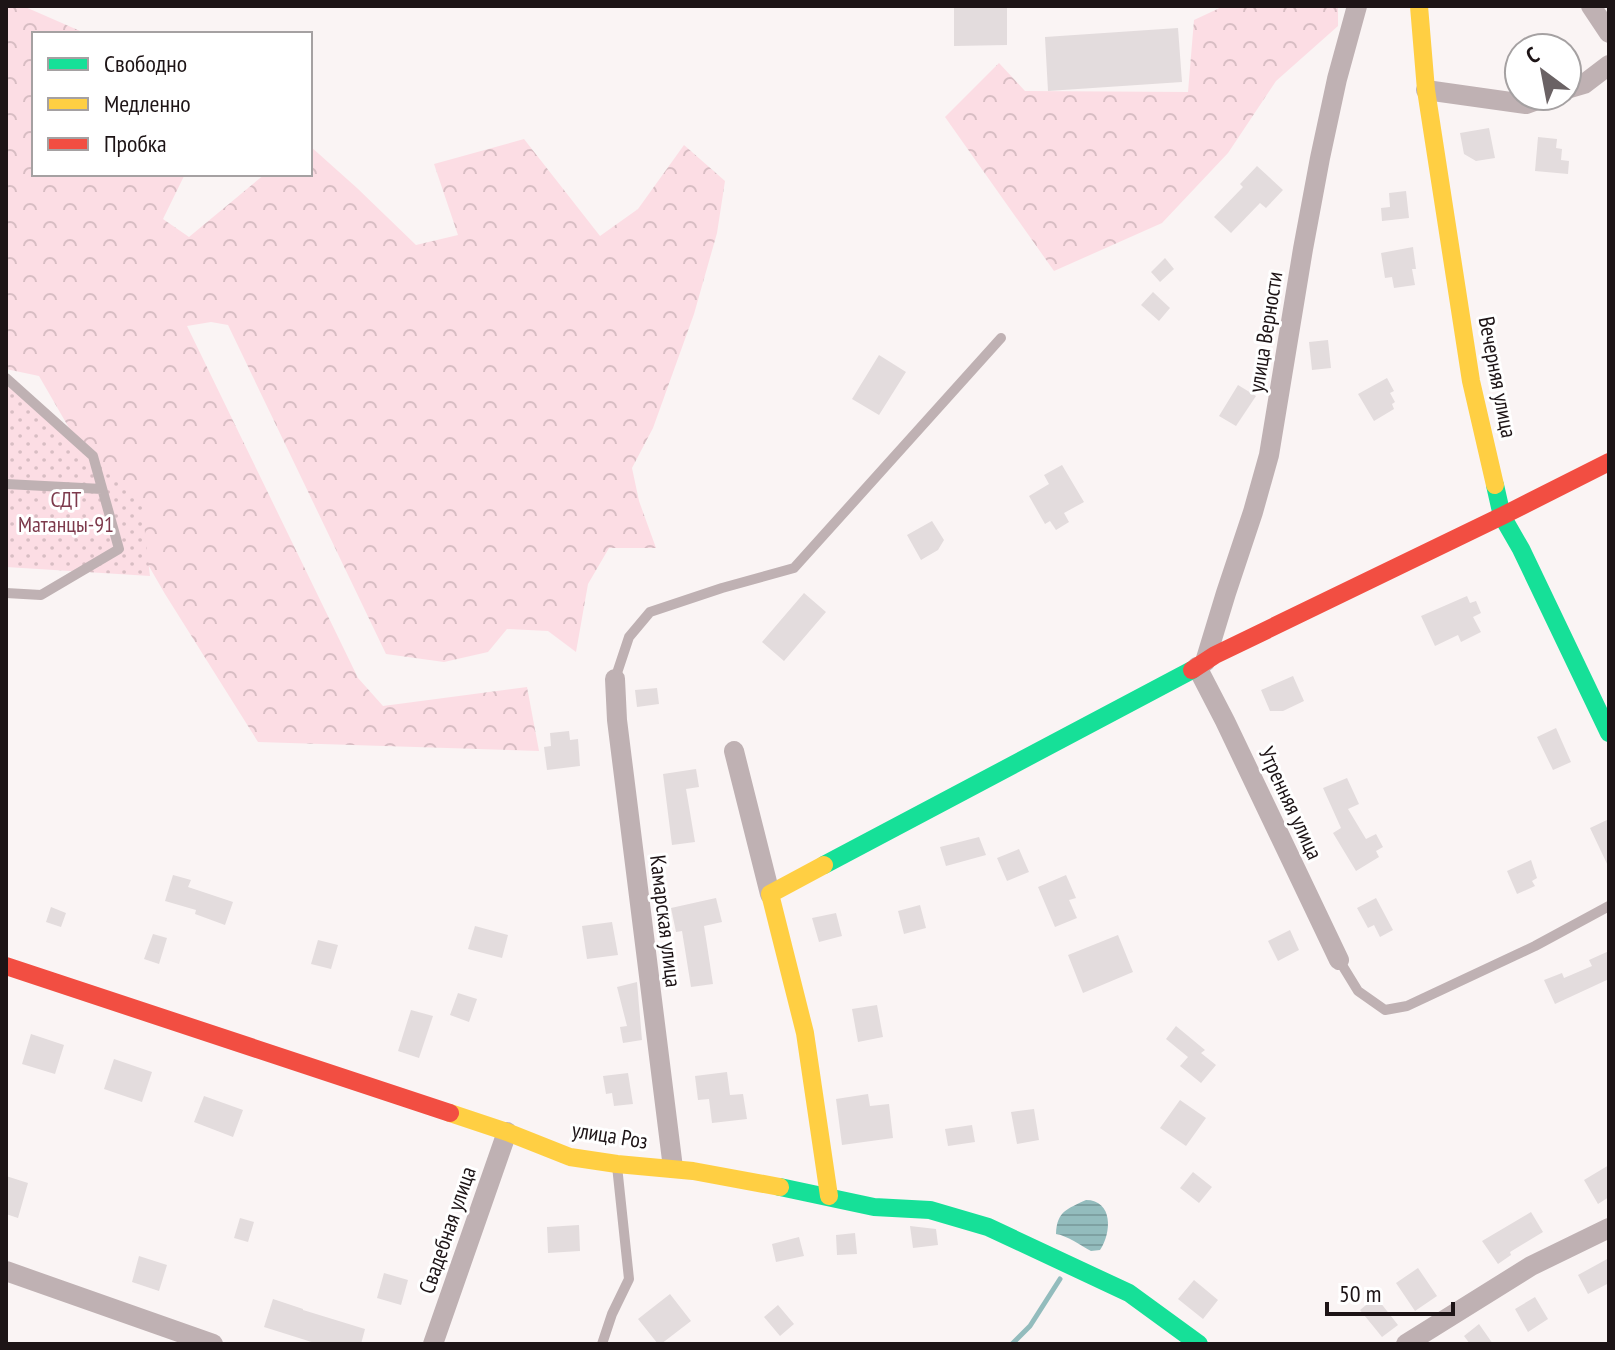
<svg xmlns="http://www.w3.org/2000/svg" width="1615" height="1350" font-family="'PT Sans Narrow',sans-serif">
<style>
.forest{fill:url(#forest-crowns)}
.garden{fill:url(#garden-dots)}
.water{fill:url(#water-rules)}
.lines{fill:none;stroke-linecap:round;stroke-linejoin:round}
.stream{stroke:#93bcbd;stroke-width:5}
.building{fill:#e3dcdd}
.lane{stroke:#bfb1b3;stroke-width:10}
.street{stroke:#bfb1b3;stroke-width:20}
.fast{stroke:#16e098;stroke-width:18}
.slow{stroke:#ffcf43;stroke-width:18}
.jam{stroke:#f24e42;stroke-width:18}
.labels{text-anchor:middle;stroke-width:6;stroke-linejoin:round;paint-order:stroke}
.street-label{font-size:22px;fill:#1d1416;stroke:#fff}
.park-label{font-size:22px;fill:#7d3a4c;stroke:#fff}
</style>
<defs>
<pattern id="forest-crowns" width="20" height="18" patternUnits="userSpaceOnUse" patternTransform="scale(2)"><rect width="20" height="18" fill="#fcdde4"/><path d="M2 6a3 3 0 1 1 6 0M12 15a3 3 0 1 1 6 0" fill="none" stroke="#d8bdc3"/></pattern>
<pattern id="garden-dots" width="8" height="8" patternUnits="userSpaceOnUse" patternTransform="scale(2)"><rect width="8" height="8" fill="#fcdde4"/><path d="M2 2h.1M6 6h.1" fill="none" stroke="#d8bdc3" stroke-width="1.8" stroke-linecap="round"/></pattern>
<pattern id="water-rules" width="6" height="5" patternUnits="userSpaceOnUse" patternTransform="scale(2)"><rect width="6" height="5" fill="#93bcbd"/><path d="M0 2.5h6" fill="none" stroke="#7ea1a2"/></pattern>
</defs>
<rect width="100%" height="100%" fill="#faf4f4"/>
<path class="forest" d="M6 6H23L87 34H34V174H185L163 219 189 237 265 174H310V146L357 188 416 245 458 235 434 164 524 139 600 236 638 209 684 145 725 181 717 233 694 314 653 428 632 468 639 501 656 548H609L588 584 576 652 548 631 507 629 488 652 444 662 386 654 228 325 211 322 187 326 358 678 383 706 527 687 539 751 258 742 165 594 39 376 6 369Z
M1224 6H1338V26L1276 81 1228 153 1162 223 1054 271 945 117 999 63 1025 91 1188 92 1194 20Z"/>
<path class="garden" d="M6 378 141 499 150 576 6 567Z"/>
<path class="water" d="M1086 1200C1113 1200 1112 1233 1100 1250L1091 1251C1082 1246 1066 1235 1056 1234 1057 1211 1067 1209 1086 1200Z"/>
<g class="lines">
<path class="stream" d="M1012 1344 1030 1326 1060 1279"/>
</g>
<path class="building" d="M954 6H1007V45L954 46Z
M1178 28 1182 82 1048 91 1045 37Z
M1489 128 1495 158 1476 161 1464 154 1460 133Z
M1538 137 1557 139 1556 148 1562 149 1561 160 1569 161 1568 174 1535 171Z
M1257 166 1283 190 1266 208 1260 203 1231 233 1214 217 1243 187 1240 184Z
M1406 191 1409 218 1382 221 1381 208 1390 207 1389 193Z
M1413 247 1416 269H1412L1415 285 1394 288 1392 277 1385 278 1381 253Z
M1165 258 1174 269 1160 282 1151 272Z
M1153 292 1170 308 1159 321 1141 305Z
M1328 340 1331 368 1312 370 1309 342Z
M879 355 906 372 879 415 852 399Z
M1387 378 1394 391 1390 393 1395 402 1392 404 1394 409 1374 421 1358 394Z
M1238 385 1256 396 1236 426 1219 416Z
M1062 465 1084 502 1064 513 1069 522 1056 530 1050 521 1045 524 1029 496 1049 484 1044 475Z
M932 521 944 540 938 550 921 560 907 535Z
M804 593 826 612 784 661 762 642Z
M1467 596 1470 603 1476 601 1481 613 1473 617 1481 632 1461 642 1458 635 1435 646 1421 616Z
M1293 676 1304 701 1283 711H1270L1261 690Z
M657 688 659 704 637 707 635 690Z
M1556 728 1571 762 1553 770 1537 737Z
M569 731 570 740 578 739 580 766 547 770 544 747 551 746 550 733Z
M696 769 699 787 686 789 695 842 672 845 663 774Z
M1347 778 1359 804 1348 809 1366 839 1376 834 1383 847 1376 851 1379 857 1356 871 1333 833 1341 828 1323 788Z
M1609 819V868L1590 828Z
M979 837 986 855 946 866 940 847Z
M1019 849 1029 872 1007 881 997 858Z
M1531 860 1537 878 1532 881 1535 886 1517 894 1507 871Z
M173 875 191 880 188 887 233 902 225 925 195 914 196 910 165 901Z
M1066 875 1076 898 1069 900 1077 918 1055 927 1038 887Z
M716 898 722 922 704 926 713 984 691 987 682 931 676 932 671 908Z
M1376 898 1393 930 1380 937 1374 925 1368 928 1357 908Z
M920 905 926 928 904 934 898 911Z
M51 907 66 913 61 927 46 922Z
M836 913 842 936 819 942 812 918Z
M612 922 618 955 587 959 582 926Z
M475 926 508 935 502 958 468 949Z
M1290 930 1299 950 1278 961 1268 941Z
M153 934 167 938 159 964 144 959Z
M1118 935 1133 972 1083 993 1068 955Z
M318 940 338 945 331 969 311 964Z
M1609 951V979L1555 1004 1544 980 1562 973 1564 978 1592 966 1589 960Z
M637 982 642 1040 623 1043 620 1027 627 1026 617 987Z
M458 993 477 999 469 1022 450 1015Z
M877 1005 883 1037 858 1042 852 1009Z
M411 1010 433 1016 419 1058 398 1051Z
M1176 1026 1205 1050 1201 1053 1216 1065 1201 1083 1180 1066 1188 1057 1166 1039Z
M31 1034 64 1045 55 1074 22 1064Z
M114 1059 152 1072 142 1102 104 1089Z
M727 1072 730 1095 743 1094 747 1119 712 1123 709 1099 698 1100 695 1076Z
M628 1073 633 1104 614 1106 612 1093 606 1094 603 1076Z
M868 1094 870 1106 889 1104 893 1138 842 1145 836 1099Z
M204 1096 243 1110 233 1137 194 1122Z
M1180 1100 1206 1118 1186 1146 1160 1128Z
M1034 1109 1039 1140 1017 1144 1011 1112Z
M972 1125 975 1142 948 1146 945 1129Z
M1609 1165V1197L1598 1204 1584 1180Z
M1193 1172 1212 1187 1199 1203 1180 1188Z
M6 1176 28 1183 18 1218 6 1214Z
M1531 1212 1543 1232 1510 1252 1511 1255 1498 1264 1482 1241Z
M240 1218 254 1222 248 1242 234 1238Z
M579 1225 580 1251 548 1253 547 1227Z
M910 1226 936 1229 938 1245 913 1248Z
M855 1233 857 1254 837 1255 836 1235Z
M799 1237 804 1256 776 1262 772 1244Z
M139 1256 167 1265 159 1291 132 1282Z
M1609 1258V1283L1588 1294 1578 1275Z
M1418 1268 1437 1296 1415 1311 1396 1283Z
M384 1273 408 1280 401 1305 377 1298Z
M1194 1280 1218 1300 1203 1319 1178 1299Z
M670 1294 691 1321 661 1344H658L638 1319Z
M1376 1297 1398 1325 1382 1337 1360 1310Z
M1535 1297 1548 1319 1528 1332 1515 1309Z
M273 1299 303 1309V1310L365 1329 361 1344H318L264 1327Z
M778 1305 794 1324 780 1336 764 1317Z
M1479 1324 1493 1344H1470L1464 1336Z"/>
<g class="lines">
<path class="lane" d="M6 378 93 456 119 549 41 595 6 593
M6 484 102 489
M615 679 629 637 650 612 722 588 794 568 1001 338
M1339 960 1358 991 1385 1010 1407 1006 1535 946 1609 906
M602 1344 612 1314 629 1279 617 1166"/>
<path class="street" d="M1591 6 1609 33
M1567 89 1584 84 1609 65
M1426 90 1526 104 1548 96
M1205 662 1226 593 1253 512 1269 455 1303 249 1320 158 1337 79 1357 6
M1197 667 1225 721 1339 960
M615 679 617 720 673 1168
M734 751 770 894
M6 1271 213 1344
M433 1344 507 1132
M1406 1344 1531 1266 1609 1228"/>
<path class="fast" d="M1495 485 1502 516 1521 549 1609 733
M824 865 1192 670
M780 1187 874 1207 930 1210 988 1227 1129 1293 1199 1344"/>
<path class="slow" d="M1419 6 1426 90 1471 381 1495 485
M824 865 770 894 805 1033 829 1196
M450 1113 507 1132 570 1157 617 1164 693 1171 780 1187"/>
<path class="jam" d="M1192 670 1215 655 1502 516 1609 462
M6 966 450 1113"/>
</g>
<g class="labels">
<g class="street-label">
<text transform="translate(1265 332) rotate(-81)" y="8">улица Верности</text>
<text transform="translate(1498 377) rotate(79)" y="8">Вечерняя улица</text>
<text transform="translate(1291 803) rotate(65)" y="8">Утренняя улица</text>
<text transform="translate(666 921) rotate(83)" y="8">Камарская улица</text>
<text transform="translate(610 1135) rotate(9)" y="8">улица Роз</text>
<text transform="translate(447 1230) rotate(-71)" y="8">Свадебная улица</text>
</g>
<g class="park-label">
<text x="66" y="507">СДТ<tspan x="66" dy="25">Матанцы-91</tspan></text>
</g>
</g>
<rect width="1615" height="1350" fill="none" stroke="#1d1416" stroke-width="16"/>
<rect x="32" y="32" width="280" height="144" fill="#ffffff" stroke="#a5a1a2" stroke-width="2"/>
<rect x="48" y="58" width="40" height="12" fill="#16e098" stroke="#a5a1a2" stroke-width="2"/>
<text x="104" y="72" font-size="24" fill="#1d1416">Свободно</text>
<rect x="48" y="98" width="40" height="12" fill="#ffcf43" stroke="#a5a1a2" stroke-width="2"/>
<text x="104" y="112" font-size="24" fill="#1d1416">Медленно</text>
<rect x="48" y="138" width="40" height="12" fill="#f24e42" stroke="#a5a1a2" stroke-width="2"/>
<text x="104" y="152" font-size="24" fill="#1d1416">Пробка</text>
<g transform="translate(1543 72) rotate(328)"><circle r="38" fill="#ffffff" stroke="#a5a1a2" stroke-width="2"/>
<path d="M0-6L14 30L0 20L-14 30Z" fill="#6a6264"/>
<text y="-12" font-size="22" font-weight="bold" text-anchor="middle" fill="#1d1416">С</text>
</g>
<path d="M1327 1302v12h126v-12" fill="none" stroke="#1d1416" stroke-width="4"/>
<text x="1339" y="1302" font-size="24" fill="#1d1416" stroke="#ffffff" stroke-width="6" paint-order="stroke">50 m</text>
</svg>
